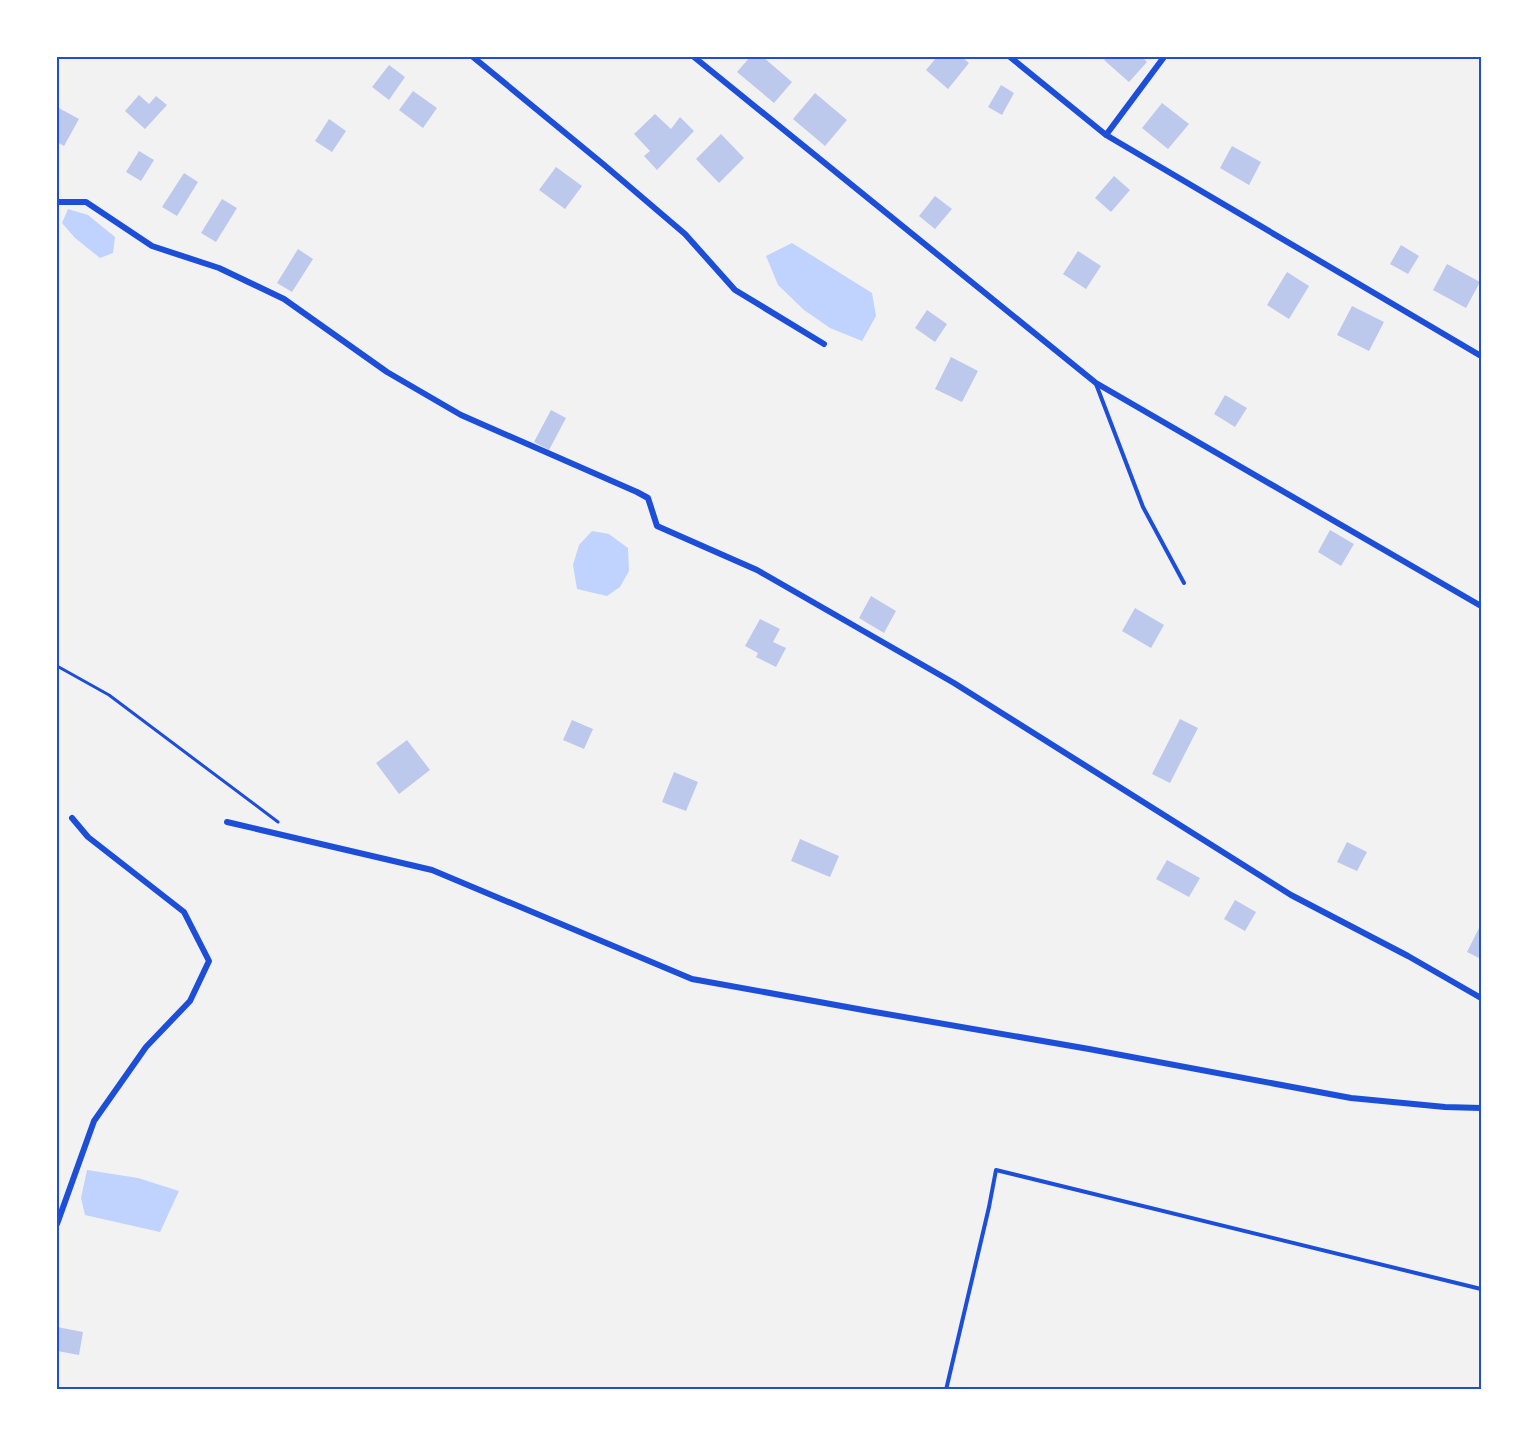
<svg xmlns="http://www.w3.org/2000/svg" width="1538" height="1447" font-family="'Libre Baskerville',serif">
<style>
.water{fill:#bfd3fe}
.building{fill:#bdc9ec}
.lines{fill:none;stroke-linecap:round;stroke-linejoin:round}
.path{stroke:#1d4ed8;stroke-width:3}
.service{stroke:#1d4ed8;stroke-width:4}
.minor{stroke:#1d4ed8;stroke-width:6}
.neatline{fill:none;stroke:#1d4ed8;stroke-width:2}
</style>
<rect width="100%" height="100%" fill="#f2f2f2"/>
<path class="water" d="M68 209 88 215 115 237 113 253 100 258 75 238 62 223Z
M792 243 872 293 876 316 862 341 830 328 804 310 778 285 766 256Z
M592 531 609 534 628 548 629 571 620 587 607 596 577 589 573 565 579 545Z
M87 1170 138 1178 179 1191 160 1232 85 1215 81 1198Z"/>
<path class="building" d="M750 57H763L792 82 774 103 737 72Z
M937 57H962L969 63 948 89 926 70Z
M1107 57H1142L1147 62 1129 82 1104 60Z
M389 65 405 77 389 100 372 87Z
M1001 85 1014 93 1002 115 988 107Z
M413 91 437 108 423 128 399 110Z
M815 93 847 120 825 146 793 119Z
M139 95 149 104 156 96 167 105 145 129 125 111Z
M1162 103 1189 124 1168 149 1142 128Z
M57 107 79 119 64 146 57 142Z
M655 114 671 129 680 117 694 131 657 170 644 156 650 151 634 134Z
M329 119 346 131 332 152 315 141Z
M721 134 744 158 719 183 696 159Z
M1232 146 1261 162 1249 185 1220 168Z
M139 151 154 160 141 181 126 172Z
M556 167 582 186 565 209 539 190Z
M184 173 198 182 177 216 162 207Z
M1114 176 1130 190 1111 212 1095 198Z
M935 196 952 209 935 229 919 216Z
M222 199 237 208 216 242 201 233Z
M1401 245 1419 256 1408 274 1390 264Z
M298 249 313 259 292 292 277 283Z
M1078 251 1101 266 1086 289 1063 274Z
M1447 264 1480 282 1466 308 1433 290Z
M1287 272 1309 286 1289 319 1267 305Z
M1352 306 1384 322 1369 351 1337 335Z
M927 310 947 324 935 342 915 328Z
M951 357 978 371 962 402 935 389Z
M1225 395 1247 408 1235 427 1214 414Z
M551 410 566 418 549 450 534 442Z
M1330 530 1354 544 1341 566 1318 552Z
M871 596 896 611 884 633 859 618Z
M1135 608 1164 625 1151 648 1122 631Z
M760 619 780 629 773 642 786 648 776 667 756 657 758 653 745 646Z
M1180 719 1198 728 1170 783 1152 774Z
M572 720 593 729 584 749 563 740Z
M407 740 430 770 399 794 376 763Z
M674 772 698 782 686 811 662 802Z
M800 839 839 856 830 877 791 861Z
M1347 842 1367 852 1357 871 1337 862Z
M1167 860 1200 878 1189 897 1156 879Z
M1235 900 1256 912 1245 931 1224 919Z
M1481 924V959L1467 952Z
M57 1327 83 1332 79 1355 57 1351Z"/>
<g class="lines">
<path class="path" d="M57 666 109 695 278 822"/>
<path class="service" d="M1096 384 1143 507 1184 583
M946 1390 989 1207 996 1170 1481 1289"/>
<path class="minor" d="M473 57 603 164 685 234 735 290 824 344
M694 57 1096 383 1481 606
M1010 57 1106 135 1481 356
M1106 135 1164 57
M57 202H86L152 246 219 268 284 299 387 372 461 415 637 492 648 498 657 526 757 570 954 683 1291 895 1408 956 1481 998
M227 822 432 870 692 979 869 1011 1089 1049 1351 1098 1445 1107 1481 1108
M57 1224 94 1121 146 1047 190 1001 209 961 184 912 88 837 72 818"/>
</g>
<rect width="1538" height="1447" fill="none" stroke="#ffffff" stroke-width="117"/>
<rect x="58" y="58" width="1422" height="1330" class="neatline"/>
</svg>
